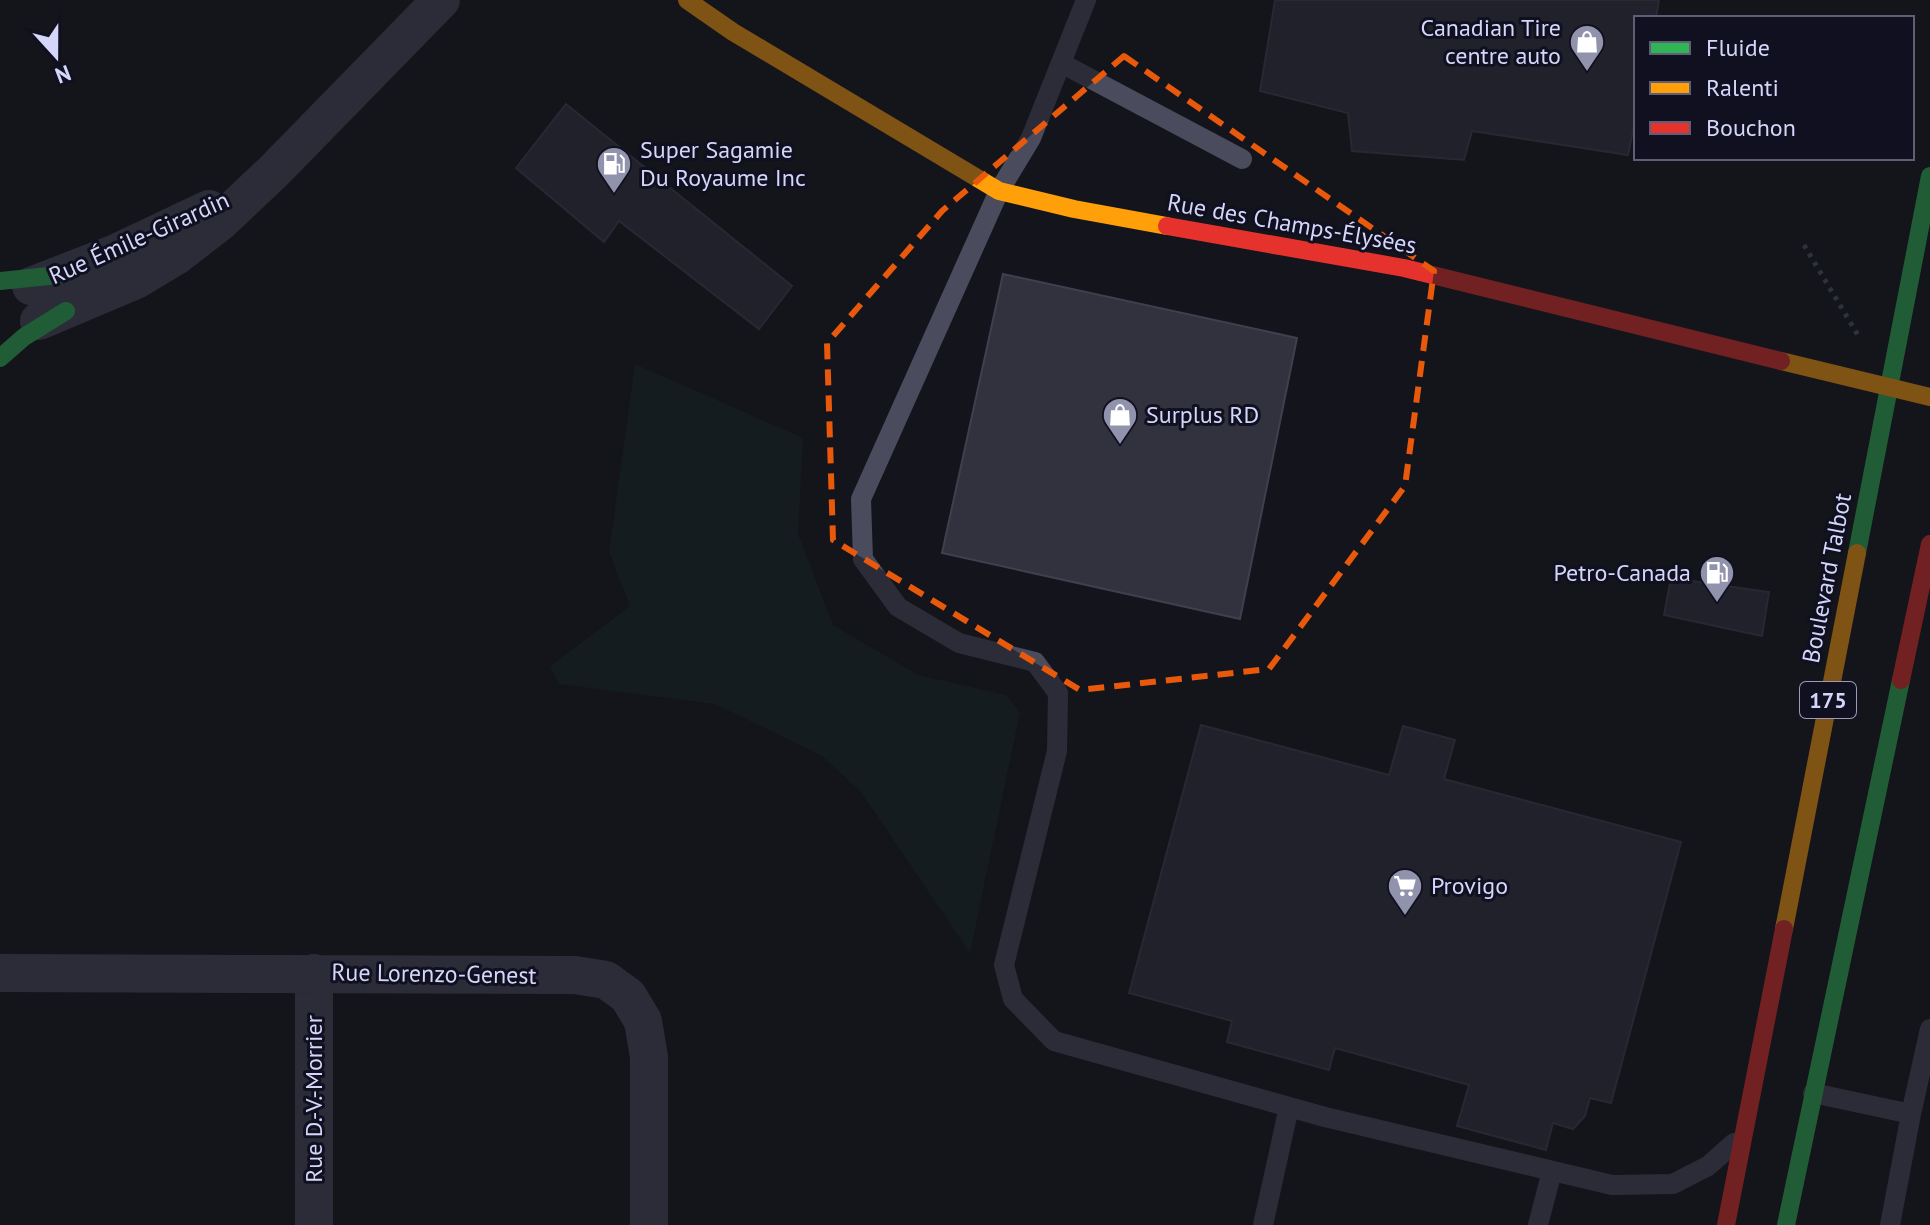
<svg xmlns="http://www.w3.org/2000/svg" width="1930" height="1225" font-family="'PT Sans',sans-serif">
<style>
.green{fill:#142724}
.building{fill:#32323e;stroke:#403f4f;stroke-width:2}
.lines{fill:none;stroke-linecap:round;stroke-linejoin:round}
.path{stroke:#4a5960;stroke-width:5;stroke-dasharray:4 6;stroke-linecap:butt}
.lane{stroke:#4a4b5c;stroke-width:20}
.street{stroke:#4a4b5c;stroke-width:38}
.fast{stroke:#30b455;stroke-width:18}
.slow{stroke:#ff9f0a;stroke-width:18}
.jam{stroke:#e5322d;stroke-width:18}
.marked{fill:none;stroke:#e8590c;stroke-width:6;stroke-dasharray:16 10;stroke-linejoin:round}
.labels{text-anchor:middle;stroke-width:6;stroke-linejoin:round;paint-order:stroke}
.shield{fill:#101020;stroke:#999bb9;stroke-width:2}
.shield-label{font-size:22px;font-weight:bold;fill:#d4d6fa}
.poi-label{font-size:24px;fill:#d4d6fa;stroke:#101020;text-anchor:start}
.street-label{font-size:24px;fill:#d4d6fa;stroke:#101020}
</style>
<rect width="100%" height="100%" fill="#14141c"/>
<path class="green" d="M635 364 803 438 798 534 833 625 918 675 1006 695 1020 712 970 953 861 792 822 756 715 704 559 684 550 666 630 606 609 552Z"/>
<path class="building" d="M1275 0H1659L1656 18H1636V116L1628 155 1472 131 1464 160 1352 151 1348 113 1260 91Z
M566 104 792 286 759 329 619 221 604 242 516 168Z
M1003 274 1297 338 1240 619 942 553Z
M1671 578 1769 592 1762 636 1664 615Z
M1201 725 1389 775 1403 726 1455 740 1444 779 1681 842 1611 1103 1590 1098 1585 1116 1573 1129 1553 1123 1546 1150 1457 1126 1469 1085 1335 1048 1329 1070 1227 1042 1232 1021 1129 993Z"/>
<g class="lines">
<path class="path" d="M1804 245 1859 337"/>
<path class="lane" d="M1086 0 1031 138 999 191 861 499 863 559 898 607 959 643 1035 662 1058 693 1057 751 1004 965 1013 999 1054 1041 1325 1117 1612 1185 1673 1184 1708 1166 1734 1143
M1061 63 1242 159
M1813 1093 1911 1114 1890 1225
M1911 1114 1930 1029
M1263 1225 1289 1107
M1538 1225 1552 1171"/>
<path class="street" d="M31 286 116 253 209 209
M39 321 136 280 176 256 220 222 274 171 441 0
M0 973 575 975 606 980 628 996 643 1021 649 1057V1225
M314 1225V973"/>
<path class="fast" d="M0 281 58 275
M0 358 24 337 66 311
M1857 553 1930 176
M1786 1225 1901 680"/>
<path class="slow" d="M687 0 733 32 999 191 1074 209 1167 226
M1781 361 1930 397
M1784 929 1857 553"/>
<path class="jam" d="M1167 226 1404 268 1781 361
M1901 680 1930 544
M1726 1225 1784 929"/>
</g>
<path d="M0 0H1930V1225H0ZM1124 56 1434 271 1405 486 1269 669 1080 690 833 540 827 343 942 211Z" fill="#14141c" fill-opacity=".55" fill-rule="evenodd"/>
<path class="marked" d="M1124 56 1434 271 1405 486 1269 669 1080 690 833 540 827 343 942 211Z"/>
<defs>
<symbol id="shop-pin" viewBox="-11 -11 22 30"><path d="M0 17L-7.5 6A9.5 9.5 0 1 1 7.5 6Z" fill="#9192ac" stroke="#101020"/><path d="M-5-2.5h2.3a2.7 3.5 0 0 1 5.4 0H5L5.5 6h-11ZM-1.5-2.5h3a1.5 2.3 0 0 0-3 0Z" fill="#fff"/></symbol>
<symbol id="fuel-pin" viewBox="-11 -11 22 30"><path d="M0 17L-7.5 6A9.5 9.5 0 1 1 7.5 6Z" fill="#9192ac" stroke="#101020"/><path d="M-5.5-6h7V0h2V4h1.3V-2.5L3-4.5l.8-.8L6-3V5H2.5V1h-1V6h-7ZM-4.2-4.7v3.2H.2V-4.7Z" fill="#fff"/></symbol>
<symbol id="supermarket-pin" viewBox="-11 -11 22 30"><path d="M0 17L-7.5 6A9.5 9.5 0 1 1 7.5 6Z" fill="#9192ac" stroke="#101020"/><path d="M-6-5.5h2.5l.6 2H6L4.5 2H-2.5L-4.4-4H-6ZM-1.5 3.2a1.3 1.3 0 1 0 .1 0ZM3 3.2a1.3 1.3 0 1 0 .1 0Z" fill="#fff"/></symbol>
</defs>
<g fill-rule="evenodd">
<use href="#shop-pin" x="1567" y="22" width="40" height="54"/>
<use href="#fuel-pin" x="594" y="144" width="40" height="54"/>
<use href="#shop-pin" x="1100" y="395" width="40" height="54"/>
<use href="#fuel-pin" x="1697" y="553" width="40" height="54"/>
<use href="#supermarket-pin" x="1385" y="866" width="40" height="54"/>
</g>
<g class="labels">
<rect class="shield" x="1800" y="682" width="56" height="36" rx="6"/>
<g class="shield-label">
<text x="1828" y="708">175</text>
</g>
<g class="poi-label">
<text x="1561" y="36" text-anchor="end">Canadian Tire<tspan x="1561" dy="28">centre auto</tspan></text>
<text x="640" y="158">Super Sagamie<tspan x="640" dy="28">Du Royaume Inc</tspan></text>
<text x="1146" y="423">Surplus RD</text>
<text x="1691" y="581" text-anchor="end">Petro-Canada</text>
<text x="1431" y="894">Provigo</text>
</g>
<g class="street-label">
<text transform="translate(1292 224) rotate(10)" y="8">Rue des Champs-Élysées</text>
<text transform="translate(139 238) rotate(-24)" y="8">Rue Émile-Girardin</text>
<text transform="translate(1827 578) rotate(-79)" y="8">Boulevard Talbot</text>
<text transform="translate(434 974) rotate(1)" y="8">Rue Lorenzo-Genest</text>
<text transform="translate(314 1099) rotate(-90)" y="8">Rue D.-V.-Morrier</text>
</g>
</g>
<rect x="1634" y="16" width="280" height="144" fill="#101020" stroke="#5e5f77" stroke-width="2"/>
<rect x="1650" y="42" width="40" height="12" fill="#30b455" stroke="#5e5f77" stroke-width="2"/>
<text x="1706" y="56" font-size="24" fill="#d4d6fa">Fluide</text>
<rect x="1650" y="82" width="40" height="12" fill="#ff9f0a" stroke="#5e5f77" stroke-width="2"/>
<text x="1706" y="96" font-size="24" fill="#d4d6fa">Ralenti</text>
<rect x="1650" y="122" width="40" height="12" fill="#e5322d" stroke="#5e5f77" stroke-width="2"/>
<text x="1706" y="136" font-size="24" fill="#d4d6fa">Bouchon</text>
<g transform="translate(56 56) rotate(159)" stroke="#101020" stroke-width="6" paint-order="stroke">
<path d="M0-6L14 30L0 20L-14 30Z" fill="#d4d6fa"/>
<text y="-12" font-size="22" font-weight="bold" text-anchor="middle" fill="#d4d6fa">N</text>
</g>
</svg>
